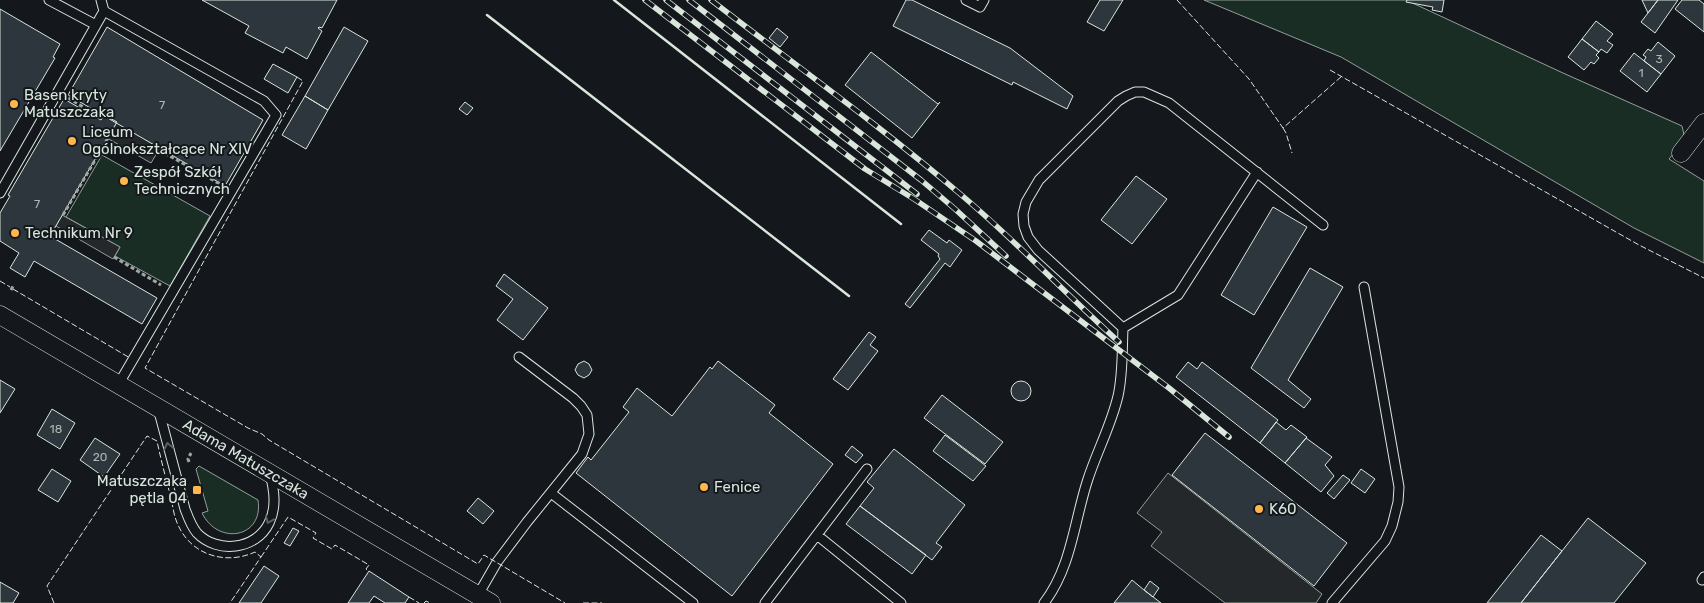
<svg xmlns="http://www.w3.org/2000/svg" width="1704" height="603" font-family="Rubik,sans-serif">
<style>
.green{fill:#1a2d24;stroke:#939e99}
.parking{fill:#24282b;stroke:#939e99}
.building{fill:#2c363c;stroke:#d8e6dc}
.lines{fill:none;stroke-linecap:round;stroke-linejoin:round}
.lane-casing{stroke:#d8e6dc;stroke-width:11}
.street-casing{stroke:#d8e6dc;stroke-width:19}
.path{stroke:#9da8a2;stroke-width:3;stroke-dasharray:4 2.5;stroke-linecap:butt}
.lane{stroke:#14181c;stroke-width:9}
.street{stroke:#14181c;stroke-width:18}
.rail-casing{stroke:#d8e6dc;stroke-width:5.5}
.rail{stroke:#14181c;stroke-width:4;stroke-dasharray:11;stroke-linecap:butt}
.fence{stroke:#d8e6dc;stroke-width:1;stroke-dasharray:6 2.5;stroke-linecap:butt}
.wall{stroke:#d8e6dc;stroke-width:2.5}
.oneway{stroke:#59605f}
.poi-dot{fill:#ffb74d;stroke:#14181c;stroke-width:2}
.labels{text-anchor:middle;stroke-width:4;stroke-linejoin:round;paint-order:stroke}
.number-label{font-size:12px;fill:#adbab4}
.poi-label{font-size:15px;fill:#d8e6dc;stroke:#14181c;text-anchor:start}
.street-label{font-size:15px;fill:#d8e6dc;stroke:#14181c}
</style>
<rect width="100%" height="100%" fill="#14181c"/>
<path class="green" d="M1204 0H1406L1563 73 1682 126 1685 139 1669 159 1704 181V263L1634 228 1341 57Z
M102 155 210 216 170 286 115 256 120 247 66 217Z
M199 466 258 500C264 538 218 546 202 513L208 511 196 469Z"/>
<path class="parking" d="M117 122 160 148 151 163 107 138Z
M62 215 120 247 113 259 56 226Z
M1168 473 1322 594 1316 603H1225L1151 546 1162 532 1137 513Z"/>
<path class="building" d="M202 0H337L322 28 319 27 318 28 322 31 307 59 286 47 283 53 245 33 249 26Z
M906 0H912L1010 48 1073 96 1067 109 1013 82 1012 85 893 26Z
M1100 0H1123L1104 31 1087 22Z
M1407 0H1444L1442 12 1432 10 1433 7 1406 2Z
M1642 0H1658L1648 13Z
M1658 0H1678L1655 33 1641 22Z
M1682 0H1699L1704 4V32L1675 9Z
M0 9 60 44 53 57 55 58 0 151Z
M1596 21 1613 34 1607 41 1613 45 1607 53 1601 49 1599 52 1582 39Z
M107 27 263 120 225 186 68 95Z
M344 27 368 41 328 110 305 96Z
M777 28 788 37 780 47 769 38Z
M1582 39 1599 52 1596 55 1599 58 1594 64 1591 62 1584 70 1568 57Z
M1658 42 1675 56 1661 74 1644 61 1646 57 1643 55 1648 49 1651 51Z
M871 52 938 104 940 102 912 138 845 85Z
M1634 53 1661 74 1647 92 1620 71Z
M273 64 297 77 288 93 264 79Z
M305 96 328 110 306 149 282 135Z
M64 99 101 120 104 115 117 122 50 236 157 298 142 324 34 261 25 277 10 268 19 253 0 241V213L10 196 8 195Z
M465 102 473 108 467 115 459 109Z
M1136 176 1167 199 1132 244 1101 220Z
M1273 207 1307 227 1254 315 1221 295Z
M929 230 947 243 949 240 962 250 950 267 945 263 910 308 905 304 940 259 938 256 939 254 921 240Z
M1310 268 1343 287 1288 380 1311 399 1304 408 1251 368Z
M504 274 548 308 523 340 497 320 513 299 496 286Z
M869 332 876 337 870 345 878 351 848 390 833 379Z
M584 361 589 364 592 370 589 375 584 378 578 375 575 370 578 364Z
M718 361 775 405 769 413 833 464 732 596 576 473 588 457 591 460 629 412 623 407 637 388 672 416 710 367 712 369Z
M1188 362 1197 369 1202 362 1278 420 1260 443 1176 377Z
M0 380 15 389 0 413Z
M1011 391a10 10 0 1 1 20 0a10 10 0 1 1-20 0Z
M942 395 1003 442 985 464 924 418Z
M52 409 75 423 60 449 37 435Z
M1276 422 1286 430 1291 425 1307 437 1285 463 1260 443Z
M1205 433 1347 543 1314 586 1172 475Z
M945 435 986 466 973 481 933 451Z
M95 438 120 454 104 477 80 460Z
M1306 438 1332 457 1325 465 1334 476 1321 492 1285 463Z
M852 446 863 455 856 463 845 455Z
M894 449 965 505 936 543 942 547 932 560 860 506 874 488 867 482Z
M52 469 71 481 58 502 38 490Z
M1361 469 1375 479 1365 493 1351 483Z
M1343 475 1350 480 1334 499 1327 493Z
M478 498 494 511 483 524 467 511Z
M860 506 926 555 912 574 846 524Z
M1588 518 1646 563 1614 603H1521Z
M293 528 299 531 290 546 284 543Z
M1541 535 1562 551 1521 603H1487Z
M264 566 279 576 261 603H239Z
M369 571 409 597 405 603H385L374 596 369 603H348Z
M1132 580 1144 590 1161 603H1114Z
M1150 581 1159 588 1153 597 1144 590Z
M0 582 19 593 13 603H0Z"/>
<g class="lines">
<defs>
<path id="lane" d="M49 0 96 25
M966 0 980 7 984 0
M104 11 264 101 276 115 118 385
M0 193 104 11 101 0
M1123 328 1178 295 1257 172
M158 408 185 509C188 517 191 526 197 533 217 554 256 550 269 523 277 507 274 490 270 473
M551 493 693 603
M817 535 901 603
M1702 580 1704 577
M478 595 497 562 527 522 582 454 589 434 587 415 581 406 573 398 519 357
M765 603 867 469
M1044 603C1071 568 1074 523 1087 482 1096 453 1111 426 1118 396 1123 374 1122 350 1123 328L1038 250 1028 237 1024 226 1023 214 1026 202 1039 180 1118 101 1126 96 1135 92H1144L1169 103 1323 225
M1332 603 1385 541 1392 526 1398 502 1399 487 1364 287"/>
<g id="street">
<path d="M1681 153 1704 123"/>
<path id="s1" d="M0 315 491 603"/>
</g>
</defs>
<use href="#lane" class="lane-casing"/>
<use href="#street" class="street-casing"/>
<path class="path" d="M68 98 102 118
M159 150 220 184
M63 215 108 138
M114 257 161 285
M11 290 13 286
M189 462 188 459 191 453"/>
<use href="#lane" class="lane"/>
<use href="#street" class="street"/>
<defs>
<path id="rail" d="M645 0 865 169 914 199 976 241 1169 388 1229 437
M666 0 917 194
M689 0 921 180 955 209 1006 256
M711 0C794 64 879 125 959 193 1015 240 1065 293 1119 342"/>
</defs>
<use href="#rail" class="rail-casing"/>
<use href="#rail" class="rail"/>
<path class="fence" d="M1177 0 1249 79 1283 128 1342 76
M1330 70 1639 245 1704 278
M297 77 303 81 145 368 248 428 262 434 269 440 478 564 484 555 565 603
M1283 128 1286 133 1292 153
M0 281 10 287
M13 289 130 358
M261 557 288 517 316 533 313 538 332 549 335 545 369 565 366 569 369 571
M409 597 419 603
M54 603 47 586 147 436 157 441C161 460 166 479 171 498 173 507 174 518 179 527 193 556 227 565 255 552L261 557 230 603
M424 603 426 601 430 603
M583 603H602"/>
<path class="wall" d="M614 0 901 224
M487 15 849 296"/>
</g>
<defs><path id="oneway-chevron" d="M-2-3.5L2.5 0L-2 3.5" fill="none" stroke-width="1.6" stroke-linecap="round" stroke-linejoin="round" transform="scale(1.25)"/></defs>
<g class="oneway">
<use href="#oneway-chevron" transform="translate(168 446) rotate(-103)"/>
<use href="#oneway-chevron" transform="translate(269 520) rotate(113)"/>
</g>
<g class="poi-dot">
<circle cx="14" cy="104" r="5"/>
<circle cx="72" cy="141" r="5"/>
<circle cx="124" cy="181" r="5"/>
<circle cx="15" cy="233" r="5"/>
<circle cx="704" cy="487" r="5"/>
<rect x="192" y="485" width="10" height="10" rx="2.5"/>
<circle cx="1259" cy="509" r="5"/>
</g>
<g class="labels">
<g class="number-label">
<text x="1659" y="63">3</text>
<text x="1641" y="77">1</text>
<text x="162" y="109">7</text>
<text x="37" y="208">7</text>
<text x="56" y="433">18</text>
<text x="100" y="461">20</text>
</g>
<g class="poi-label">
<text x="24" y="100">Basen kryty<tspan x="24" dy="17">Matuszczaka</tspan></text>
<text x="82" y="137">Liceum<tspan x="82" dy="17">Ogólnokształcące Nr XIV</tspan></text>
<text x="134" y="177">Zespół Szkół<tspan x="134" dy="17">Technicznych</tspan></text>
<text x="25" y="238">Technikum Nr 9</text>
<text x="187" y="486" text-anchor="end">Matuszczaka<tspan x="187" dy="17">pętla 04</tspan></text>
<text x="714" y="492">Fenice</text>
<text x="1269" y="514">K60</text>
</g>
<g class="street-label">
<text dy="5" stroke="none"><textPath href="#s1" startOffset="285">Adama Matuszczaka</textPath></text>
</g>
</g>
</svg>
